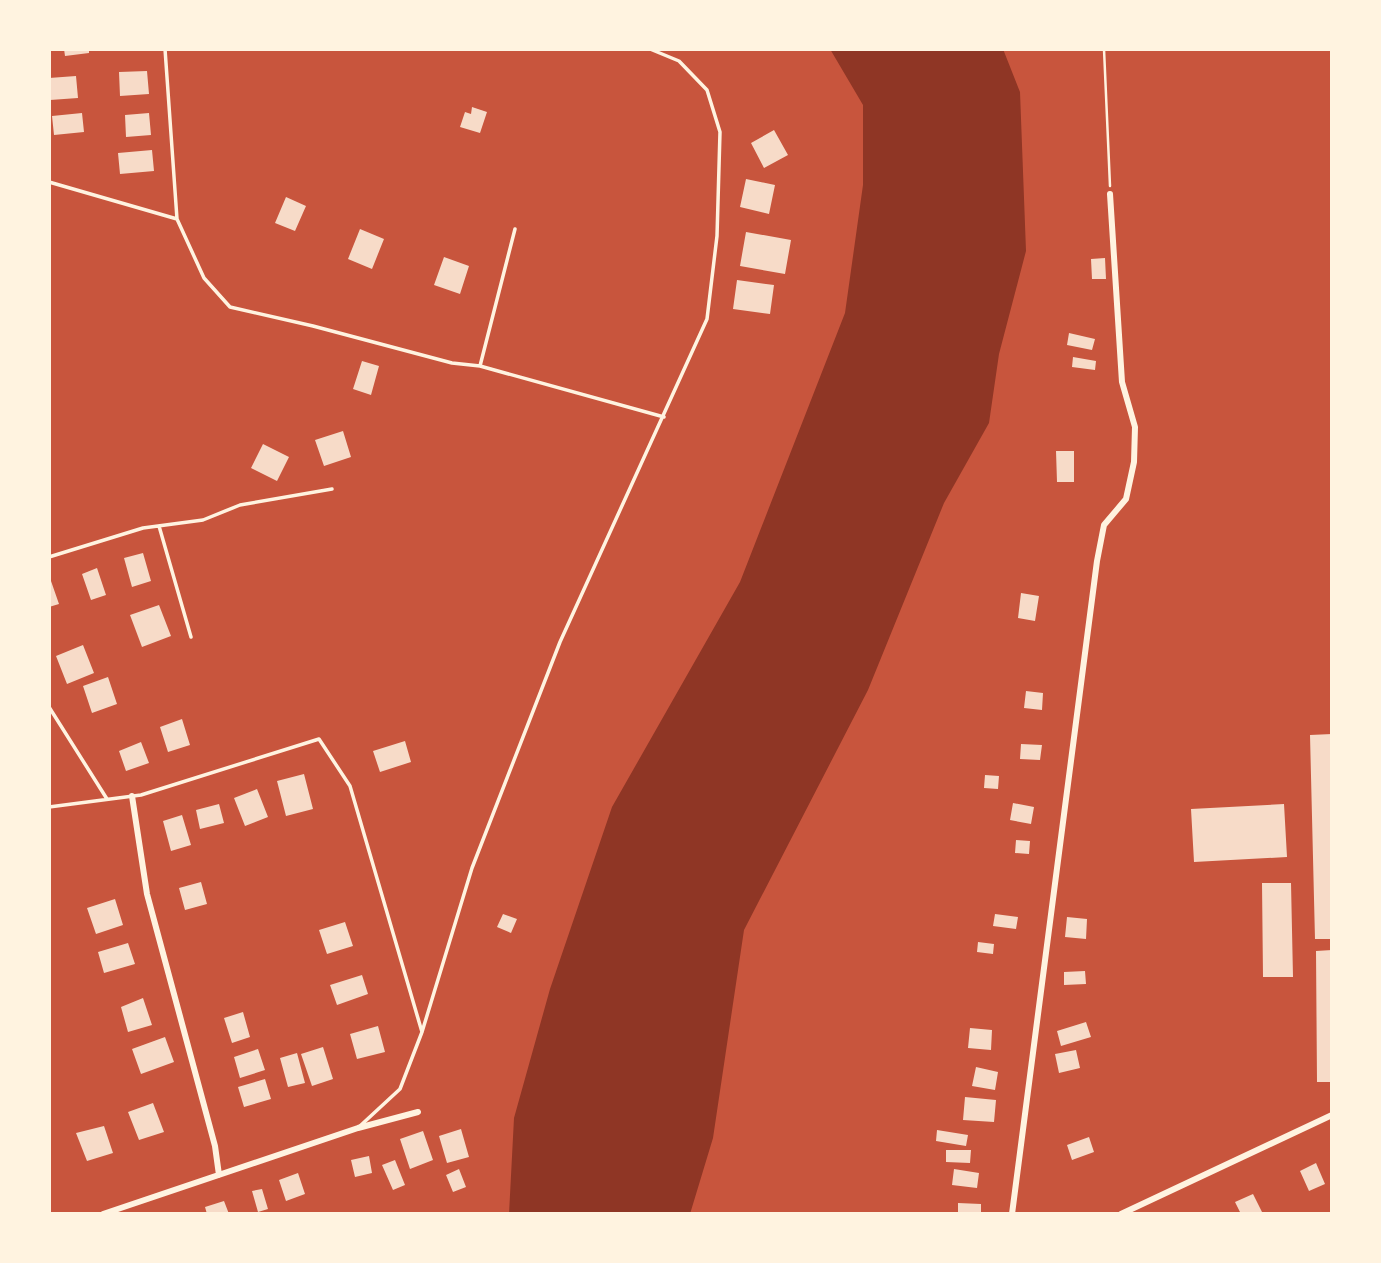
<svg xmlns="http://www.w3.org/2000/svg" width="1381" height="1263" font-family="'Roboto Condensed',sans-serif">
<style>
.water{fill:#8f3625}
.building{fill:#f7dbc8}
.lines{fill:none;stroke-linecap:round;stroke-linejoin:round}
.path{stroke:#fff3e0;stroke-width:2.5}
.service{stroke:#fff3e0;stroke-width:3.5}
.minor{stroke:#fff3e0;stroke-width:6}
</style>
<rect width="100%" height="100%" fill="#c8553d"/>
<path class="water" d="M830 49H1003L1020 92 1026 251 999 354 989 423 944 503 868 690 744 930 713 1138 690 1214H509L514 1118 550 989 612 807 740 582 845 313 863 185V105Z"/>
<path class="building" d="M64 49H89V53L65 56Z
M147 71 149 94 120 96 119 72Z
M76 76 78 98 50 100 49 78Z
M472 107 487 112 480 133 460 127 465 112 471 114Z
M82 113 84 132 54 135 52 116Z
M149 113 151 135 126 137 125 115Z
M774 130 788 155 764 168 751 143Z
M152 150 154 171 120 174 118 153Z
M746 179 775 185 769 214 740 207Z
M286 197 306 206 295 231 275 223Z
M360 229 384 239 372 269 348 259Z
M746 232 791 240 785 274 740 266Z
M444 257 469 266 460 294 434 285Z
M1105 258 1106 279H1092L1091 259Z
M737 280 774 285 770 314 733 309Z
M1069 333 1095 339 1092 350 1067 345Z
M1073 357 1096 361 1095 370 1072 367Z
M362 361 379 366 371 395 353 389Z
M343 431 351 457 324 466 315 440Z
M263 444 289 457 277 481 251 468Z
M1056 451H1074V482H1057Z
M143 553 151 581 132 587 124 558Z
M97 568 106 595 91 600 82 574Z
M51 581 59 604 49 607V582Z
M1021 593 1039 596 1035 621 1018 618Z
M159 605 171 636 142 647 130 615Z
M83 645 94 673 67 684 56 656Z
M108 677 117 704 92 713 83 686Z
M1026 691 1043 693 1042 710 1024 708Z
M182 719 190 745 168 752 160 727Z
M1332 734V939H1315L1310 735Z
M405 741 411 762 380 772 373 751Z
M141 742 149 763 126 771 119 751Z
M1021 744 1042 745 1040 760 1020 759Z
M304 774 313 809 286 816 277 781Z
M985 775 999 776 998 789 984 788Z
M257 789 268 817 245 826 234 798Z
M1013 803 1034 807 1031 824 1010 820Z
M219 804 224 823 200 829 196 810Z
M1284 804 1287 857 1194 862 1191 809Z
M182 815 191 845 171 851 163 821Z
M1016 840 1030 841 1029 854 1015 853Z
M201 882 207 904 185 910 179 888Z
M1262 883H1291L1293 977H1263Z
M115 899 123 925 96 934 87 908Z
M503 914 517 919 511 933 497 927Z
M995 914 1018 917 1016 929 993 926Z
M1067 917 1087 919 1086 939 1065 937Z
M345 922 353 946 327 954 319 930Z
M978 942 994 944 993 954 977 952Z
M128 943 135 964 104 973 98 952Z
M1332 950V1082H1317L1316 951Z
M1085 971 1086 984 1064 985V972Z
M362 975 368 994 337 1005 330 985Z
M143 998 152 1025 128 1032 121 1007Z
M243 1012 250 1037 232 1043 224 1018Z
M1086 1022 1091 1037 1061 1046 1057 1031Z
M378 1026 385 1052 357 1059 350 1034Z
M970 1028 992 1030 991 1050 968 1048Z
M165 1037 174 1062 141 1074 132 1049Z
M323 1047 333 1079 312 1086 301 1054Z
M258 1049 265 1070 240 1078 234 1057Z
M1076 1050 1080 1068 1059 1073 1055 1054Z
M297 1053 305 1083 288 1087 280 1058Z
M976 1067 998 1072 995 1090 972 1086Z
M265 1079 271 1099 244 1107 238 1087Z
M965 1097 996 1100 994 1122 963 1120Z
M153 1103 164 1132 139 1140 128 1112Z
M104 1126 113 1153 87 1161 76 1133Z
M461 1129 469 1157 447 1163 439 1136Z
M937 1130 968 1135 966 1146 936 1141Z
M423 1131 433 1160 410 1169 400 1139Z
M1089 1137 1094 1152 1072 1160 1067 1145Z
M946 1150H971L970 1163 946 1162Z
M369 1156 372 1173 355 1177 351 1160Z
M395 1160 405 1185 393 1190 382 1165Z
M1316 1163 1325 1184 1309 1191 1300 1171Z
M459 1169 466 1187 453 1192 446 1175Z
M954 1169 979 1173 977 1188 952 1185Z
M298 1173 305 1194 286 1201 279 1180Z
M262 1189 268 1209 258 1212 252 1191Z
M1253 1194 1263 1214H1241L1235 1202Z
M224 1201 229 1214H207L205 1207Z
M958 1203 981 1204V1214H958Z"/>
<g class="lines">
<path class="path" d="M1104 49 1110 186"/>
<path class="service" d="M165 49 177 219 204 278 230 307 313 326 452 363 480 366 664 417
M49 182 177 219
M480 366 515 229
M159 526 191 637
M49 557 143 528 203 520 240 505 332 489
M49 707 107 799
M49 807 141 795 319 739 350 786 422 1032
M360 1126 400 1089 422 1032 472 868 560 642 707 319 717 236 720 132 707 90 679 61 650 49"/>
<path class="minor" d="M132 796 147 894 215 1146 219 1175
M103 1214 358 1128 418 1112
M1012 1214 1097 561 1104 525 1126 499 1134 462 1135 427 1122 382 1110 194
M1121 1214 1332 1115"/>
</g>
<rect width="1381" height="1263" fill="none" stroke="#fff3e0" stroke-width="102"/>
</svg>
